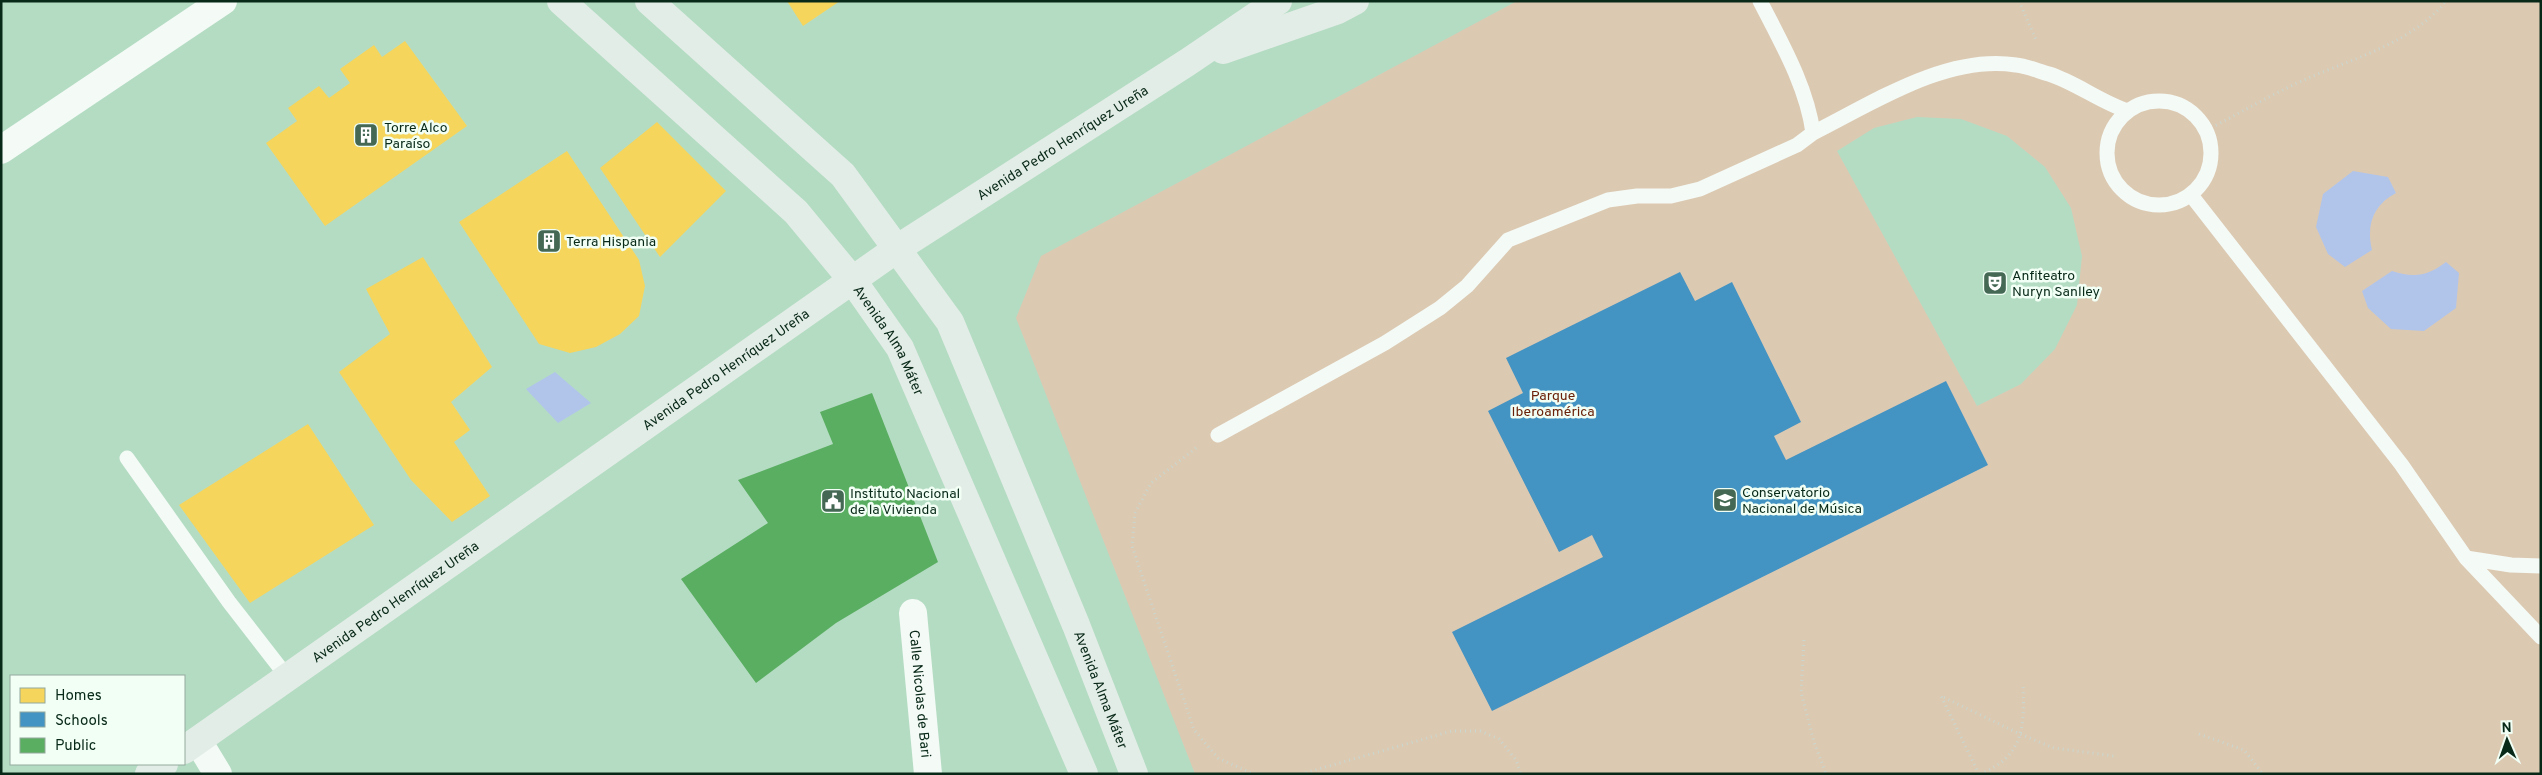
<svg xmlns="http://www.w3.org/2000/svg" width="2542" height="775" font-family="Overpass,sans-serif">
<style>
.green{fill:#dcc9b2;fill-rule:evenodd}
.water{fill:#b1c5eb}
.homes{fill:#f6d55c}
.schools{fill:#4393c3}
.public{fill:#5aae61}
.lines{fill:none;stroke-linecap:round;stroke-linejoin:round}
.path{stroke:#c9d7cf;stroke-width:3;stroke-dasharray:1 4;stroke-linecap:butt}
.service{stroke:#f4faf6;stroke-width:15}
.minor{stroke:#f4faf6;stroke-width:28}
.secondary{stroke:#e3ede7;stroke-width:28}
.labels{text-anchor:middle;stroke-width:5;stroke-linejoin:round;paint-order:stroke}
.poi-label{font-size:14px;fill:#082918;stroke:#f1fff5;text-anchor:start}
.street-label{font-size:14px;fill:#082918;stroke:#f1fff5}
.park-label{font-size:14px;fill:#6b2109;stroke:#f1fff5}
</style>
<rect width="100%" height="100%" fill="#b4dcc3"/>
<path class="green" d="M1517 1H2541V774H1195L1016 318 1041 256ZM1917 117 1961 119 2007 136 2045 167 2071 208 2082 256 2077 305 2055 349 2021 384 1977 406 1837 151 1874 128Z"/>
<path class="water" d="M2353 171 2388 177 2396 193C2373 205 2366 225 2372 250L2345 267 2328 254 2316 227 2323 194Z
M2446 262 2459 273 2456 308 2424 331 2391 329 2368 308 2362 291 2392 271C2414 278 2428 276 2446 262Z
M555 372 591 403 558 423 526 389Z"/>
<path class="homes" d="M787 1H840L803 26Z
M405 41 467 126 325 226 266 143 297 121 288 108 319 86 329 98 350 83 340 69 374 45 382 57Z
M657 122 726 191 660 257 600 168Z
M567 151 639 260 645 286 639 316 620 334 596 347 570 353 539 344 459 222Z
M423 257 492 367 451 402 470 430 454 442 490 496 452 522 411 480 339 372 390 334 366 289Z
M308 424 374 525 250 603 179 505Z"/>
<path class="schools" d="M1680 272 1695 301 1732 282 1801 422 1774 436 1786 460 1946 381 1988 465 1492 711 1452 632 1603 557 1592 535 1559 552 1488 411 1523 393 1506 358Z"/>
<path class="public" d="M872 393 938 562 836 623 756 683 681 579 768 523 738 480 833 444 820 412Z"/>
<g class="lines">
<path class="path" d="M2019 1 2037 42
M2207 130C2240 113 2272 94 2306 79 2354 58 2412 43 2446 1
M1196 448 1151 483 1135 513 1132 546 1194 730 1218 758 1251 773 1261 774
M1804 640 1801 692 1814 742 1826 774
M2199 734 2244 750 2263 774
M1301 774 1452 731H1480L1499 739 1516 760 1521 774
M1979 774 1941 696 2022 735 2054 748 2114 756
M1980 774C2023 757 2025 727 2023 686"/>
<path class="service" d="M2107 153a52 52 0 1 1 104 0a52 52 0 1 1-104 0Z
M1813 133C1873 103 1947 54 2016 65 2027 66 2038 71 2049 74 2077 83 2100 102 2128 111
M2191 195 2401 464 2466 558 2541 637
M1218 435 1385 343 1440 308 1467 286 1508 240 1608 200 1637 196H1671L1700 189 1797 145 1813 133C1807 87 1781 42 1760 1
M127 458 229 602 288 678
M2466 558 2511 565 2541 566"/>
<g class="minor">
<path d="M1 150 223 1"/>
<path id="s1" d="M913 613 928 774"/>
<path d="M198 741 218 774"/>
</g>
<g class="secondary">
<path id="s2" d="M561 1 796 212 853 281 900 348 1084 774"/>
<path id="s3" d="M649 1 843 175 950 322 1076 625 1134 774"/>
<path d="M1223 50 1338 10 1355 1"/>
<path id="s4" d="M184 750 898 248 1188 62 1278 1"/>
<path d="M149 774 164 764"/>
</g>
</g>
<defs>
<symbol id="building-square" viewBox="-11 -11 22 22"><rect x="-9" y="-9" width="18" height="18" rx="4" fill="#446854" stroke="#f1fff5"/><path d="M-4-6H4V6H1V3H-1V6H-4ZM-2.5-4.3h1.7v1.8h-1.7ZM.8-4.3h1.7v1.8H.8ZM-2.5-1h1.7V.8h-1.7ZM.8-1h1.7V.8H.8Z" fill="#fff"/></symbol>
<symbol id="theatre-square" viewBox="-11 -11 22 22"><rect x="-9" y="-9" width="18" height="18" rx="4" fill="#446854" stroke="#f1fff5"/><path d="M-5-5.5Q0-4 5-5.5V0Q5 5 0 6Q-5 5-5 0ZM-3.3-2.5H-1v1.5H-3.3ZM1-2.5H3.3v1.5H1ZM-2.8 1Q0 5.5 2.8 1Z" fill="#fff"/></symbol>
<symbol id="school-square" viewBox="-11 -11 22 22"><rect x="-9" y="-9" width="18" height="18" rx="4" fill="#446854" stroke="#f1fff5"/><path d="M0-5L7-2L0 1L-7-2ZM-4 1L0 2.5L4 1V4Q0 6-4 4Z" fill="#fff"/></symbol>
<symbol id="civic-square" viewBox="-11 -11 22 22"><rect x="-9" y="-9" width="18" height="18" rx="4" fill="#446854" stroke="#f1fff5"/><path d="M-.6-6.5H3V-4.5H.6V-3L4-1V1h2V6H-6V1h2V-1L-.6-3ZM-1.2 2.5V6h2.4V2.5Z" fill="#fff"/></symbol>
</defs>
<g fill-rule="evenodd">
<use href="#building-square" x="352" y="121" width="28" height="28"/>
<use href="#building-square" x="535" y="227" width="28" height="28"/>
<use href="#theatre-square" x="1981" y="269" width="28" height="28"/>
<use href="#school-square" x="1711" y="486" width="28" height="28"/>
<use href="#civic-square" x="819" y="487" width="28" height="28"/>
</g>
<g class="labels">
<g class="poi-label">
<text x="384" y="132">Torre Alco<tspan x="384" dy="16">Paraíso</tspan></text>
<text x="566" y="246">Terra Hispania</text>
<text x="2012" y="280">Anfiteatro<tspan x="2012" dy="16">Nuryn Sanlley</tspan></text>
<text x="1742" y="497">Conservatorio<tspan x="1742" dy="16">Nacional de Música</tspan></text>
<text x="850" y="498">Instituto Nacional<tspan x="850" dy="16">de la Vivienda</tspan></text>
</g>
<g class="street-label">
<text dy="5" stroke="none"><textPath href="#s4" startOffset="1068">Avenida Pedro Henríquez Ureña</textPath></text>
<text dy="5" stroke="none"><textPath href="#s2" startOffset="475">Avenida Alma Máter</textPath></text>
<text dy="5" stroke="none"><textPath href="#s4" startOffset="662">Avenida Pedro Henríquez Ureña</textPath></text>
<text dy="5" stroke="none"><textPath href="#s4" startOffset="258">Avenida Pedro Henríquez Ureña</textPath></text>
<text dy="5" stroke="none"><textPath href="#s3" startOffset="840">Avenida Alma Máter</textPath></text>
<text dy="5" stroke="none"><textPath href="#s1" startOffset="81">Calle Nicolas de Bari</textPath></text>
</g>
<g class="park-label">
<text x="1553" y="400">Parque<tspan x="1553" dy="16">Iberoamérica</tspan></text>
</g>
</g>
<rect width="2542" height="775" fill="none" stroke="#082918" stroke-width="5"/>
<rect x="10" y="675" width="175" height="90" fill="#f1fff5" stroke="#94a99d"/>
<rect x="20" y="688" width="25" height="15" fill="#f6d55c" stroke="#94a99d"/>
<text x="55" y="700" font-size="15" fill="#082918">Homes</text>
<rect x="20" y="712" width="25" height="15" fill="#4393c3" stroke="#94a99d"/>
<text x="55" y="725" font-size="15" fill="#082918">Schools</text>
<rect x="20" y="738" width="25" height="15" fill="#5aae61" stroke="#94a99d"/>
<text x="55" y="750" font-size="15" fill="#082918">Public</text>
<g transform="translate(2507 740) rotate(358)" stroke="#f1fff5" stroke-width="4" paint-order="stroke">
<path d="M0-4L9 19L0 12L-9 19Z" fill="#082918"/>
<text y="-8" font-size="14" font-weight="bold" text-anchor="middle" fill="#082918">N</text>
</g>
</svg>
